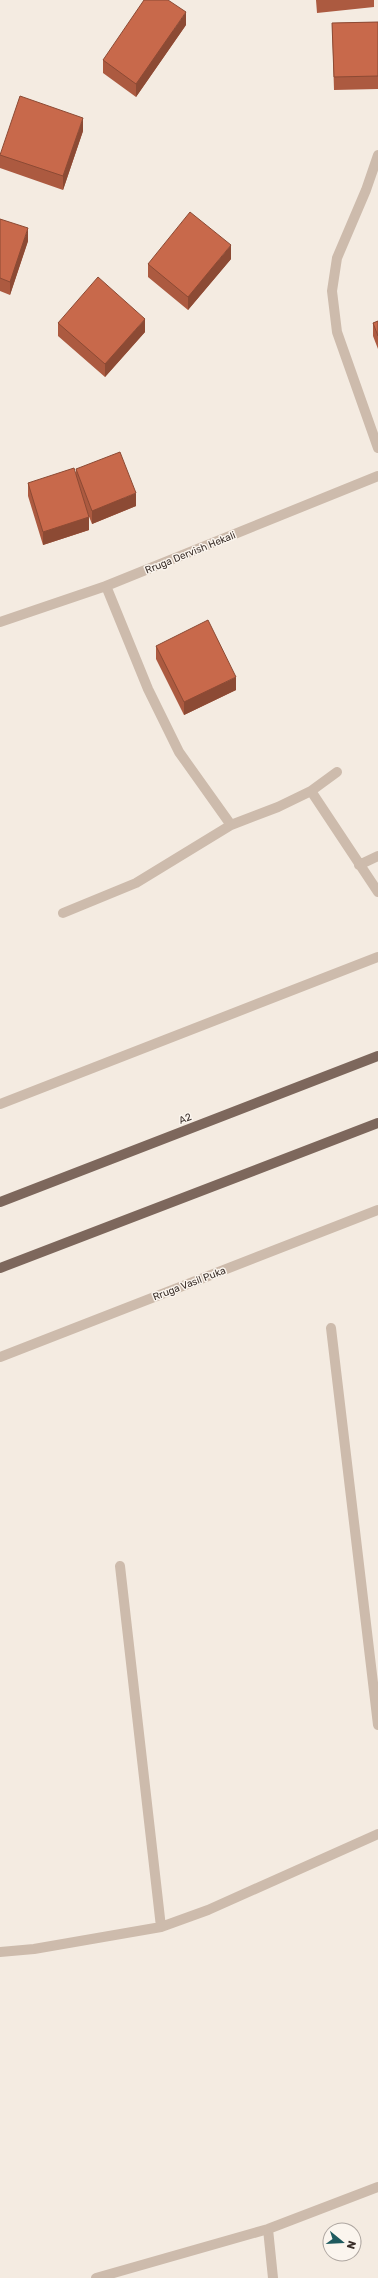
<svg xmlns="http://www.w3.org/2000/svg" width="378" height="2278" font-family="Rubik,sans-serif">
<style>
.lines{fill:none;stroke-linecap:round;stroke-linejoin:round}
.minor{stroke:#cdbbac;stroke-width:10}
.major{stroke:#7d675c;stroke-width:10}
.wall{fill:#ac5a40}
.shaded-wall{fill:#8c4a34}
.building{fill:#c8694b;stroke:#8c4a34}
.labels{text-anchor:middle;stroke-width:3;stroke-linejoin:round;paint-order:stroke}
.street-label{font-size:10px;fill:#3b302b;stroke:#fbf5ee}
</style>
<rect width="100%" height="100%" fill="#f4ebe1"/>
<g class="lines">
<path class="minor" d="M378 155 366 190 337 258 332 291 337 332 378 448
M106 586 148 689 179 752 231 825
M0 622 106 586 378 476
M311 791 378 892
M359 865 378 856
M63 913 136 883 231 825 278 807 311 791 337 772
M0 1104 378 957
M331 1328 378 1725
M0 1357 378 1210
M120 1566 161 1927
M0 1952 34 1949 161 1927 208 1910 378 1834
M268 2229 273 2278
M96 2278 268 2229 378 2187"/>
<path class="major" d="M0 1202 378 1056
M0 1268 378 1123"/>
</g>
<path class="wall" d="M316 0H374V7L317 13Z
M378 22V89L334 90 332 23Z
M186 25 136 97 103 73V60Z
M83 131 63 190 0 168V155Z
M0 219 28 241 10 295 0 291Z
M231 259 188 310 148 277V264Z
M378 321V349L373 336V323Z
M58 323 145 332 105 377 58 336Z
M76 469 136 506 92 524 88 514 89 530 43 545 28 496V483L76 475Z
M156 646 236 690 184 715 156 659Z"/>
<path class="shaded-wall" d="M186 12V25L136 97V84Z
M83 118V131L63 190V176Z
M28 228V241L10 295V282Z
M231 245V259L188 310V297Z
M145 319V332L105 377V364Z
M136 493V506L92 524V511Z
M89 517V530L43 545V532Z
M236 677V690L184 715V702Z"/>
<path class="building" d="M144 0H168L186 12 136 84 103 60Z
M378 22V76L334 77 332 23Z
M20 96 83 118 63 176 0 155Z
M190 212 231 245 188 297 148 264Z
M0 219 28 228 10 282 0 278Z
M98 277 145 319 105 364 58 323Z
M378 321V336L373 323Z
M120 452 136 493 92 511 76 469Z
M74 468 89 517 43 532 28 483Z
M208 620 236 677 184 702 156 646Z"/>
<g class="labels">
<g class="street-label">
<text transform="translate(190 552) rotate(-22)" y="4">Rruga Dervish Hekali</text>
<text transform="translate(185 1118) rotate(-21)" y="4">A2</text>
<text transform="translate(189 1283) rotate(-21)" y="4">Rruga Vasil Puka</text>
</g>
</g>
<g transform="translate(342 2242) rotate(108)"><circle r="19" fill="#fbf5ee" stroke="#aea6a0"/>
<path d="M0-3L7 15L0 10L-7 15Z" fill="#1f5a5e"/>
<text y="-6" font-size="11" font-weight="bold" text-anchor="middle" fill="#3b302b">N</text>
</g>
</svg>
